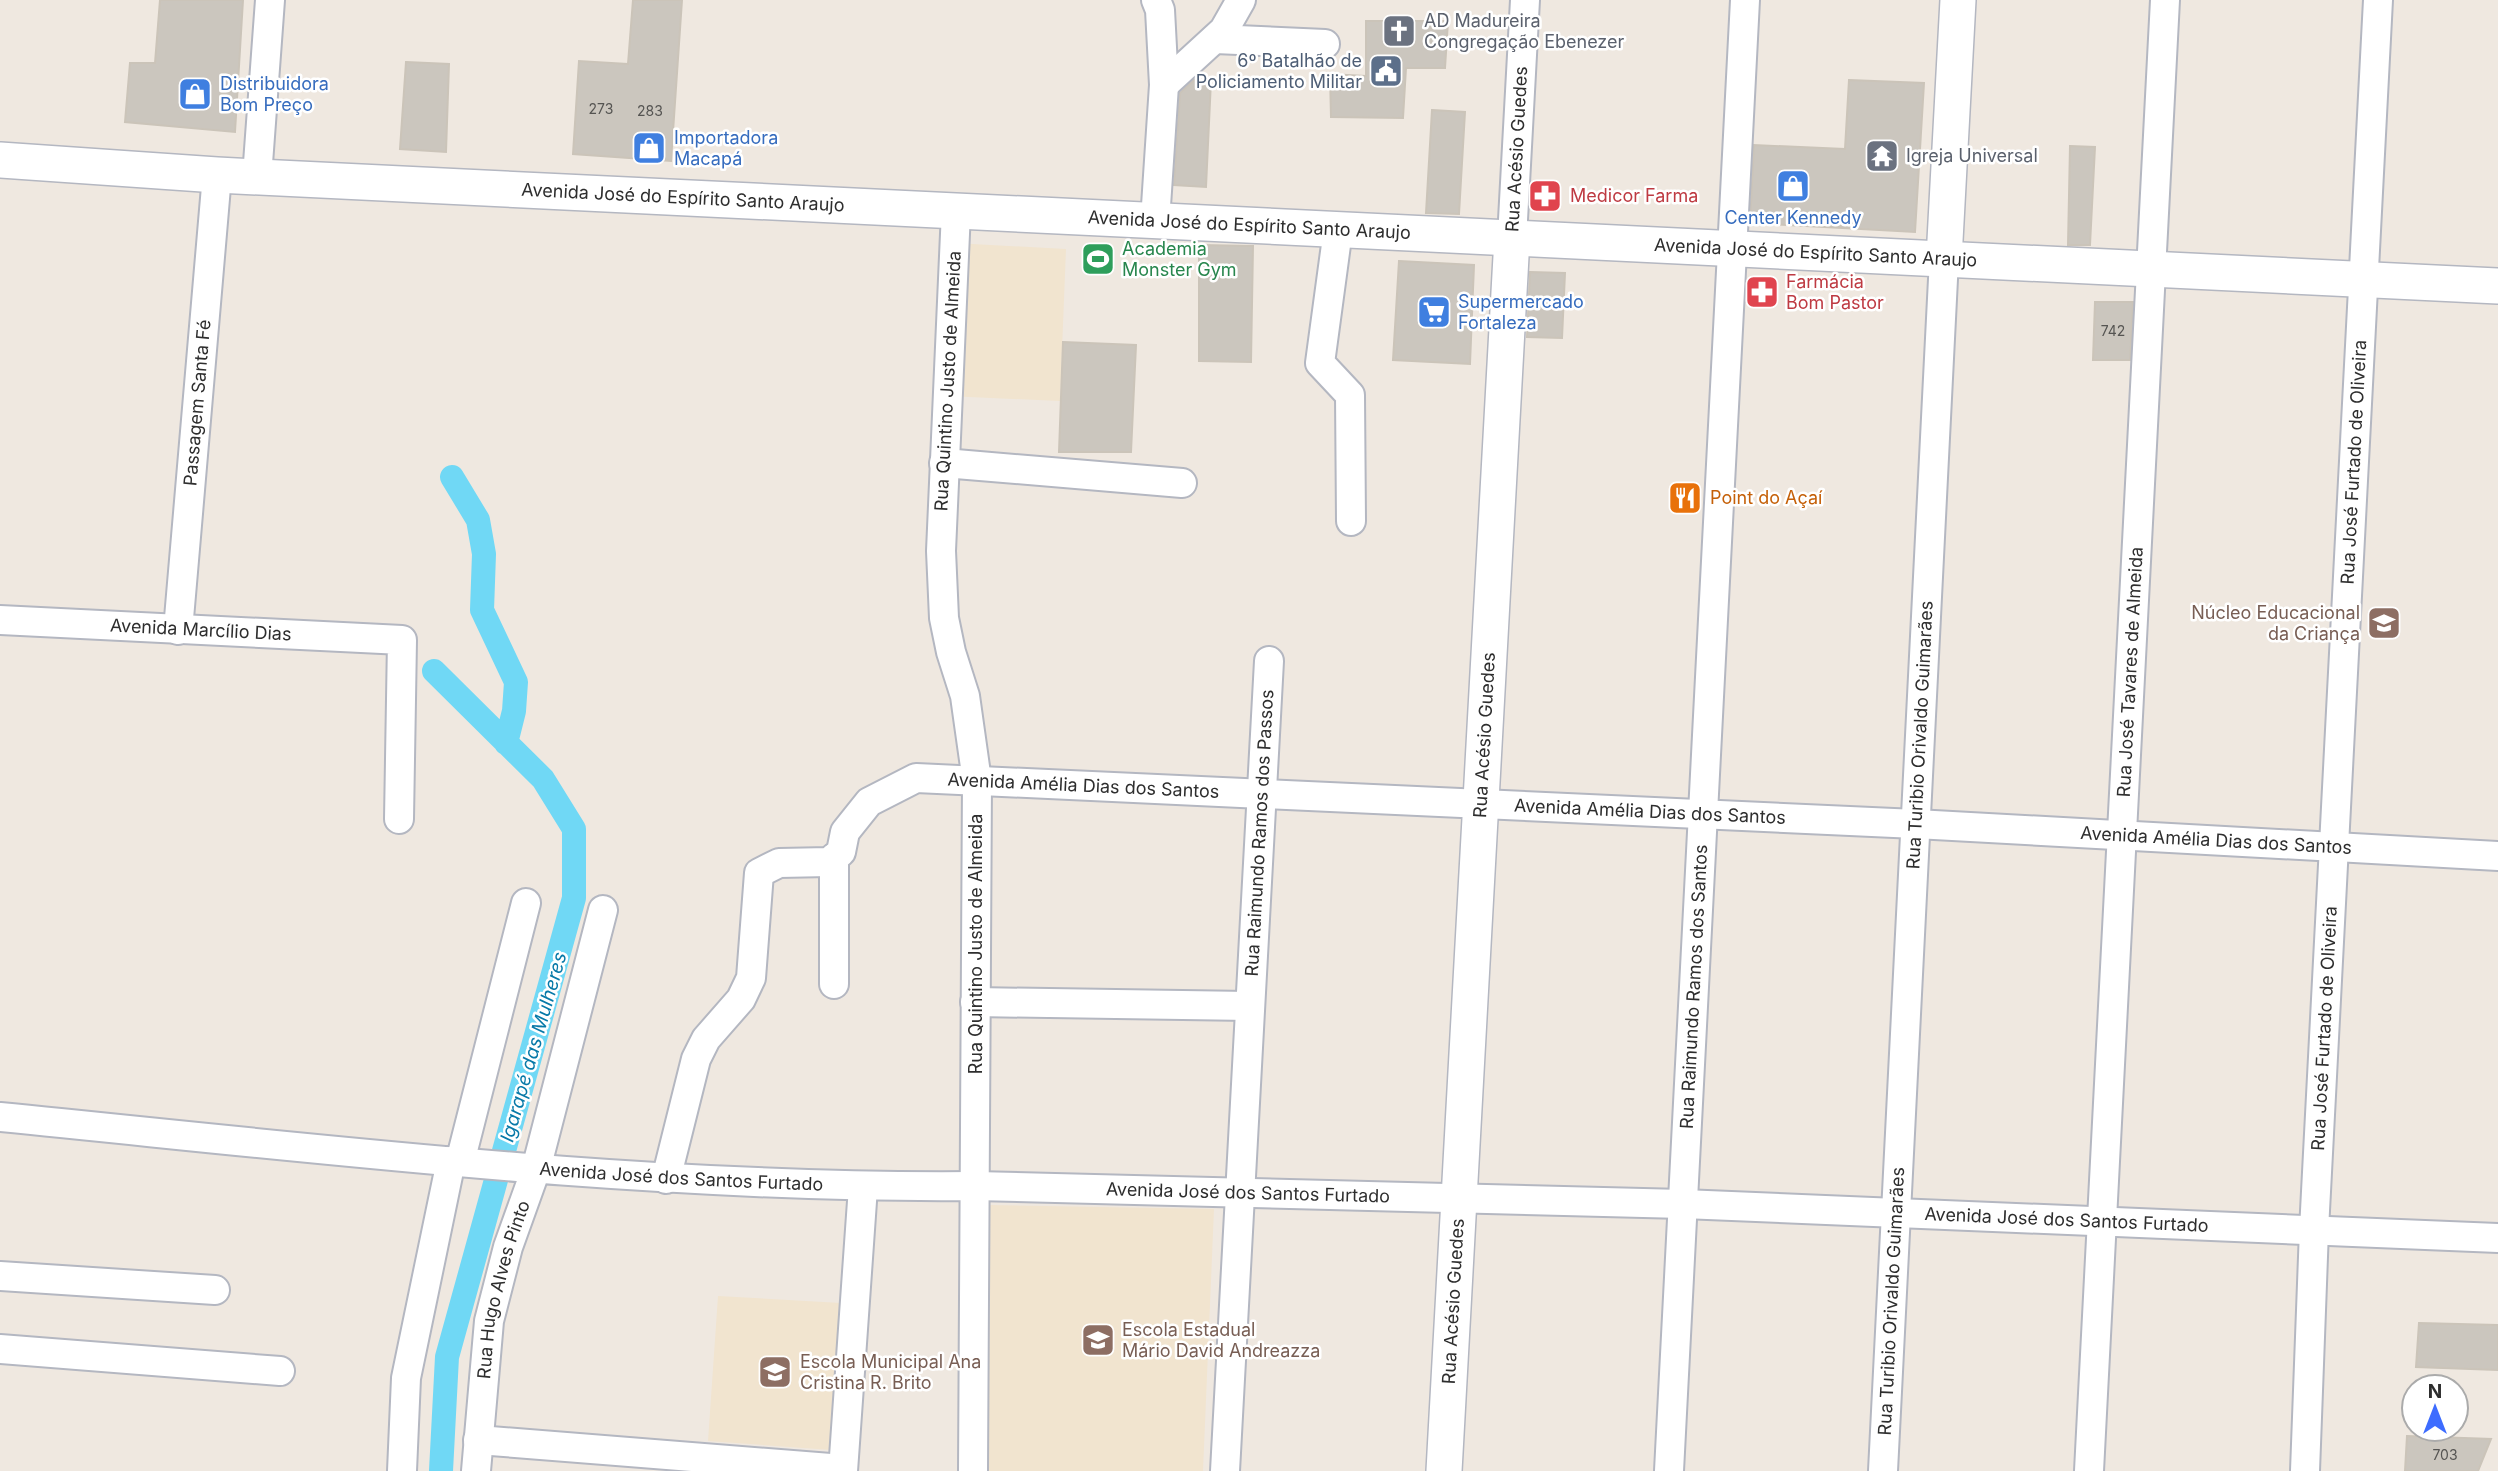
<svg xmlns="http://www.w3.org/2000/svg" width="2498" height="1471" font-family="Inter,sans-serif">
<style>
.education{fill:#f1e4cf}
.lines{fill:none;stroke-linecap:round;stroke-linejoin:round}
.canal{stroke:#70d8f5;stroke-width:24}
.building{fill:#cbc6be;stroke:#cbc4b9;stroke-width:2}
.minor-casing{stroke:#b4b7c1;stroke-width:32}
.tertiary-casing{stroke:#b4b7c1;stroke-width:38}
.minor{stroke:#fff;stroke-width:28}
.tertiary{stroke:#fff;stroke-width:35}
.labels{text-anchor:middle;stroke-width:5;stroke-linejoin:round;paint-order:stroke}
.number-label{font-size:14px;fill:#555452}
.worship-label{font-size:18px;fill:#5b616d;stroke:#fff;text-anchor:start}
.service-label{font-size:18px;fill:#4e5e75;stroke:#fff;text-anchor:end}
.shop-label{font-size:18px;fill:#366cbe;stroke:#fff;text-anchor:start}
.street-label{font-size:18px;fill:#2e2e2e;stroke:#fff}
.health-label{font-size:18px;fill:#be3a42;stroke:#fff;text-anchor:start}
.leisure-label{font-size:18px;fill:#27864d;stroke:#fff;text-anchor:start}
.food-label{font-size:18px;fill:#c56008;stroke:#fff;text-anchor:start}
.education-label{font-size:18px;fill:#785e54;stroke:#fff;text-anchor:start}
.water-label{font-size:19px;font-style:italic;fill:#0779a8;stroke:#fff}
</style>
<rect width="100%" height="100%" fill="#efe8e0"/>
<path class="education" d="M954 243 1066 249 1060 401 947 396Z
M988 1205 1214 1209 1203 1471H988Z
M718 1296 841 1303 831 1450 708 1441Z"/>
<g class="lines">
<path class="canal" d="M452 477 478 520 484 554 482 610 516 682 514 711 506 743
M434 671 543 779 574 829V898L447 1357 441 1471"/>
</g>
<path class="building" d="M160 0H243L235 132 125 122 130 63H155Z
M633 0H682L671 161 573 154 579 61 628 64Z
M1366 21H1448L1445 68H1406L1403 118 1331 117 1330 74 1366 76Z
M406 62 449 64 446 152 400 149Z
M1194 80H1211L1206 187 1174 185 1180 93Z
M1849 80 1924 83 1915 232 1750 223 1754 145 1845 149Z
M1432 110 1465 112 1459 214 1426 213Z
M2070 146 2095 147 2090 245H2068Z
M1199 245 1253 246 1251 362 1199 361Z
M1399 261 1474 265 1470 364 1393 360Z
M1530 272 1565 273 1562 338 1527 337Z
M2095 302H2133L2130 360H2093Z
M1063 342 1136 345 1131 452H1059Z
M2419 1323 2498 1325V1370L2416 1367Z
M2407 1436 2491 1439 2478 1471H2405Z"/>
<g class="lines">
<defs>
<g id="minor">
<path d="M1215 39 1325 44"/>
<path d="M1164 85 1224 30 1241 0"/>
<path d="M257 177 270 0"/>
<path d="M956 211 941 551 944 618 951 652 965 696 977 781 973 1471"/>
<path d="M1155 221 1164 85 1160 10 1156 0"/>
<path d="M1338 230 1320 363 1350 395 1351 521"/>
<path id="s1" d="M1512 238 1525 0"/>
<path d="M944 463 1182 483"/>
<path id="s2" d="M0 620 402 640 399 819"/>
<path id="s3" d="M178 630 217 175"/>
<path d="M834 858V984"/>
<path d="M975 1002 1249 1006"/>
<path id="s4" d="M0 1117C324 1149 649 1189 975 1186L1683 1204 2498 1238"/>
<path d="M460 1162 526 903"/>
<path id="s5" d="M666 1179 696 1059 706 1039 741 999 751 978 759 873 779 863 829 862 841 852 845 832 869 802 916 778 1916 824 2498 856"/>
<path d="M0 1276 215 1290"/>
<path d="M0 1349 280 1371"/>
<path d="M478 1440 843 1469"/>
<path d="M402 1471 406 1378 451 1161"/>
<path id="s6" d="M476 1471 489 1321 508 1247 536 1169 603 910"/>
<path d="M843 1471 863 1187"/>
<path id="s7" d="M1225 1471 1269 661"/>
<path id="s8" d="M1669 1471 1745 0"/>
<path id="s9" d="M1883 1471 1944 259"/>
<path id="s10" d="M2089 1471 2165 0"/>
<path id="s11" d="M2305 1471 2314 1230 2378 0"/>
</g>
<g id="tertiary">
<path id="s12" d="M0 160 217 175 2498 286"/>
<path d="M1944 259 1958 0"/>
<path id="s13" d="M1444 1471 1512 238"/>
</g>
</defs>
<use href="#minor" class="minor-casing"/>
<use href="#tertiary" class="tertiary-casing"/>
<use href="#minor" class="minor"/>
<use href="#tertiary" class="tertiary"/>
</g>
<defs>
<symbol id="church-square" viewBox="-11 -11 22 22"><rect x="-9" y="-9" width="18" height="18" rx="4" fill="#6b7280" stroke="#fff"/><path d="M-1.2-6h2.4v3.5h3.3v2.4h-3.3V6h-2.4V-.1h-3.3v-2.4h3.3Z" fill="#fff"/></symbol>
<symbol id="civic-square" viewBox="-11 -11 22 22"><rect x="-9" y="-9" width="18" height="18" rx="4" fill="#5c6f8a" stroke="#fff"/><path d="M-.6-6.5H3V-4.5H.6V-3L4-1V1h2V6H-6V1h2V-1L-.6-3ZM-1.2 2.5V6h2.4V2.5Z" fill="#fff"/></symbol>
<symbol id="shop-square" viewBox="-11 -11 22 22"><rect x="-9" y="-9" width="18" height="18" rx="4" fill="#3f7fe0" stroke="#fff"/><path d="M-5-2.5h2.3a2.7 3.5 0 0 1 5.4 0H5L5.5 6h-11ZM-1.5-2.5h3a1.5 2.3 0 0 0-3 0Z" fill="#fff"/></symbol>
<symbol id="temple-square" viewBox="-11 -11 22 22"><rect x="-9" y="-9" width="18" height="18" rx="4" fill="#6b7280" stroke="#fff"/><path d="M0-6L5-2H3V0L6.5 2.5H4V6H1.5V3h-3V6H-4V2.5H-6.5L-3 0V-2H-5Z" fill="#fff"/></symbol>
<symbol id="pharmacy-square" viewBox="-11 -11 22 22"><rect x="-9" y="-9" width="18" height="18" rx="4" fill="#e0444e" stroke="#fff"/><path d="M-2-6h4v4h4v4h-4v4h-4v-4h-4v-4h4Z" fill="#fff"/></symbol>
<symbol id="stadium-square" viewBox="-11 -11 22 22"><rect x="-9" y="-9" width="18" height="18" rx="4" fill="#2e9e5b" stroke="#fff"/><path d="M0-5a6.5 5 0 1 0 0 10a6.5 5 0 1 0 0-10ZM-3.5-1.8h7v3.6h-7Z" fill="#fff"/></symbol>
<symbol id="supermarket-square" viewBox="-11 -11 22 22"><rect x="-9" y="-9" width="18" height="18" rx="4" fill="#3f7fe0" stroke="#fff"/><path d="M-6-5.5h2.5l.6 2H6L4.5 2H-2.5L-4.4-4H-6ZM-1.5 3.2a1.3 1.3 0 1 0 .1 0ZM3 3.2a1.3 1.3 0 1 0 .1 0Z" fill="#fff"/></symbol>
<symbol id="restaurant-square" viewBox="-11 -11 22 22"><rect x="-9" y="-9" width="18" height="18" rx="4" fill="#e8710a" stroke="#fff"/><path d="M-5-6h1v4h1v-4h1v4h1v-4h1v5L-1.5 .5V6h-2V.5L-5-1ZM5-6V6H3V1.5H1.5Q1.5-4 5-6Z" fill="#fff"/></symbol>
<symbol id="school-square" viewBox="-11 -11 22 22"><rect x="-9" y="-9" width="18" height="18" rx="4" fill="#8d6e63" stroke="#fff"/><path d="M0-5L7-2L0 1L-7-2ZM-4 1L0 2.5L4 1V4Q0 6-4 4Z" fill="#fff"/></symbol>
</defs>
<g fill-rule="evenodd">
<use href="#church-square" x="1380" y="12" width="38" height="38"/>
<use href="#civic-square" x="1367" y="52" width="38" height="38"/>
<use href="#shop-square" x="176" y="75" width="38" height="38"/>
<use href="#shop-square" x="630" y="129" width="38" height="38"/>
<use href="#temple-square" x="1863" y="137" width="38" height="38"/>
<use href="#shop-square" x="1774" y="167" width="38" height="38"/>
<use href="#pharmacy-square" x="1526" y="177" width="38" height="38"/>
<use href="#stadium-square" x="1079" y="240" width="38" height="38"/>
<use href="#pharmacy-square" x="1743" y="273" width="38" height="38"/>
<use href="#supermarket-square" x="1415" y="293" width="38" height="38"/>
<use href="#restaurant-square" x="1666" y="479" width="38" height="38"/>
<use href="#school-square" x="2365" y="604" width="38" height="38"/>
<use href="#school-square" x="1079" y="1321" width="38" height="38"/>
<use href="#school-square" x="756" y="1353" width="38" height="38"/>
</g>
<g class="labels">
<g class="number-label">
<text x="601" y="114">273</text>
<text x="650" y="116">283</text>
<text x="2113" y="336">742</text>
<text x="2445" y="1460">703</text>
</g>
<g class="worship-label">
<text x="1424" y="27">AD Madureira<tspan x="1424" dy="21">Congregação Ebenezer</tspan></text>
<text x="1906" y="162">Igreja Universal</text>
</g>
<g class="service-label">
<text x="1362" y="67">6º Batalhão de<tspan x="1362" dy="21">Policiamento Militar</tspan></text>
</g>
<g class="shop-label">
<text x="220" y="90">Distribuidora<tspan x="220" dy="21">Bom Preço</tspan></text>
<text x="674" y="144">Importadora<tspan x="674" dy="21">Macapá</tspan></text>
<text x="1793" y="224" text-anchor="middle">Center Kennedy</text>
<text x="1458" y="308">Supermercado<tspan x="1458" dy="21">Fortaleza</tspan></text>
</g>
<g class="street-label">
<text dy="6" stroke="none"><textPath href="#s1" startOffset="89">Rua Acésio Guedes</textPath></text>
<text dy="6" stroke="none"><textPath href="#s12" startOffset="684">Avenida José do Espírito Santo Araujo</textPath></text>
<text dy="6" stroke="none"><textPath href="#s12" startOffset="1251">Avenida José do Espírito Santo Araujo</textPath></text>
<text dy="6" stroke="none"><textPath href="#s12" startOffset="1818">Avenida José do Espírito Santo Araujo</textPath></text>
<text transform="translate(948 381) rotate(-87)" y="6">Rua Quintino Justo de Almeida</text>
<text dy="6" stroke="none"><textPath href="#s3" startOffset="228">Passagem Santa Fé</textPath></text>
<text dy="6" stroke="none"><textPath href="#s11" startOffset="1010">Rua José Furtado de Oliveira</textPath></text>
<text dy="6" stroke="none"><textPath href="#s2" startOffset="201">Avenida Marcílio Dias</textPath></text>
<text dy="6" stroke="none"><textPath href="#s10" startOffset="800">Rua José Tavares de Almeida</textPath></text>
<text dy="6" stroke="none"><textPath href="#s13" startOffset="737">Rua Acésio Guedes</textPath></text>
<text dy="6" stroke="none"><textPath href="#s9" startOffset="737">Rua Turibio Orivaldo Guimarães</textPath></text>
<text dy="6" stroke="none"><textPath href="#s5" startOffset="695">Avenida Amélia Dias dos Santos</textPath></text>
<text dy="6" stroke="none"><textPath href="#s5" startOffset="1262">Avenida Amélia Dias dos Santos</textPath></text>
<text dy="6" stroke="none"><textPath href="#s7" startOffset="639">Rua Raimundo Ramos dos Passos</textPath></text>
<text dy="6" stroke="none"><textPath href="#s5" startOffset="1829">Avenida Amélia Dias dos Santos</textPath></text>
<text transform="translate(976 944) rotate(-90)" y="6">Rua Quintino Justo de Almeida</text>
<text dy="6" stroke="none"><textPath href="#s8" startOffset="485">Rua Raimundo Ramos dos Santos</textPath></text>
<text dy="6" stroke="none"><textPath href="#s11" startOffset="443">Rua José Furtado de Oliveira</textPath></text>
<text dy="6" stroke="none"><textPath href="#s4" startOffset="684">Avenida José dos Santos Furtado</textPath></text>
<text dy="6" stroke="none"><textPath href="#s4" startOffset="1251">Avenida José dos Santos Furtado</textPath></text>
<text dy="6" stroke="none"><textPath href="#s4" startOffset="2070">Avenida José dos Santos Furtado</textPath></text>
<text dy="6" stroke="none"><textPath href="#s6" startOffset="184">Rua Hugo Alves Pinto</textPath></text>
<text dy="6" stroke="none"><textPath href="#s13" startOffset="170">Rua Acésio Guedes</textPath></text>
<text dy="6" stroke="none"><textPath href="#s9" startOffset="170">Rua Turibio Orivaldo Guimarães</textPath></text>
</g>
<g class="health-label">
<text x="1570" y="202">Medicor Farma</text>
<text x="1786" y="288">Farmácia<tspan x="1786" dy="21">Bom Pastor</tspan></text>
</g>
<g class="leisure-label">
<text x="1122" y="255">Academia<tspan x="1122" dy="21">Monster Gym</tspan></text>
</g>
<g class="food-label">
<text x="1710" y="504">Point do Açaí</text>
</g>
<g class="education-label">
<text x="2360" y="619" text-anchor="end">Núcleo Educacional<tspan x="2360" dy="21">da Criança</tspan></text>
<text x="1122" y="1336">Escola Estadual<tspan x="1122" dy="21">Mário David Andreazza</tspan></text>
<text x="800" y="1368">Escola Municipal Ana<tspan x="800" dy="21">Cristina R. Brito</tspan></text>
</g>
<g class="water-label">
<text transform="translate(533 1047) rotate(-74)" y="7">Igarapé das Mulheres</text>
</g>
</g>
<g transform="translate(2435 1408)"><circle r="33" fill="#ffffff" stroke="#ababab" stroke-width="2"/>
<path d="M0-5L12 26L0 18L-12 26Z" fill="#3d6cff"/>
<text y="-10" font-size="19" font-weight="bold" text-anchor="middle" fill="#2e2e2e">N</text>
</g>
</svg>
